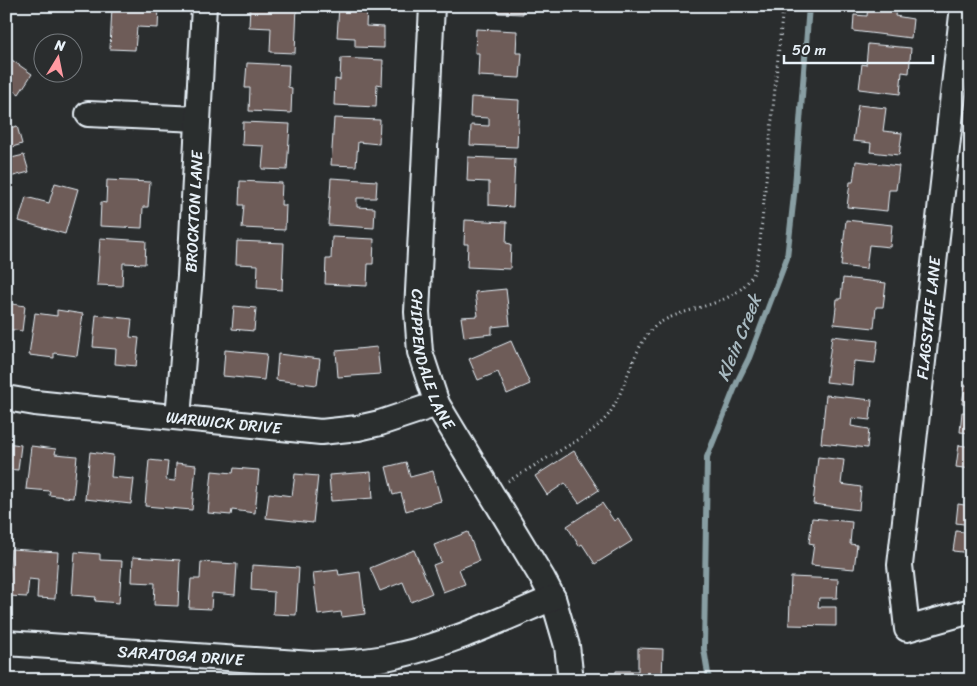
<svg xmlns="http://www.w3.org/2000/svg" width="977" height="686" font-family="Sriracha,sans-serif">
<style>
.lines{fill:none;stroke-linecap:round;stroke-linejoin:round}
.stream{stroke:#889ea3;stroke-width:6}
.building{fill:#6e5c59;stroke:#e8f1f8}
.minor-casing{stroke:#e8f1f8;stroke-width:28}
.path{stroke:#e8f1f8;stroke-width:3;stroke-dasharray:1 4;stroke-linecap:butt}
.minor{stroke:#2a2d2e;stroke-width:24}
.labels{text-anchor:middle;stroke-width:4;stroke-linejoin:round;paint-order:stroke}
.street-label{font-size:16px;fill:#e8f1f8;stroke:#2a2d2e}
.water-label{font-size:18px;font-style:italic;fill:#a8b9c0;stroke:#2a2d2e}
</style>
<rect width="100%" height="100%" fill="#2a2d2e"/>
<filter id="ink" filterUnits="userSpaceOnUse"><feTurbulence type="fractalNoise" baseFrequency=".02" numOctaves="2"/><feDisplacementMap in="SourceGraphic" scale="10" xChannelSelector="R" yChannelSelector="G"/><feConvolveMatrix kernelMatrix="1 2 1 2 8 2 1 2 1" color-interpolation-filters="sRGB"/></filter>
<g filter="url(#ink)">
<g class="lines">
<path class="stream" d="M709 680 704 649 707 457 738 380 749 358 787 258 795 186 809 6"/>
</g>
<path class="building" d="M112 6H159L158 28 137 27 135 50 110 49Z
M250 6H297L295 53 270 52 271 28 249 27Z
M339 6H367L366 26 384 27V48L355 47V38L337 37Z
M499 6H523V14L498 13Z
M868 6H915L914 10 896 8 895 16 913 19 911 38 853 31 854 15 867 16Z
M476 29 517 31 516 53H522L520 78 478 76 479 53H475Z
M868 44 911 48 909 73 902 72 900 94 859 89 862 64 866 65Z
M6 56 32 74 19 94 15 91 6 104Z
M341 58 383 60 382 85 377 84 376 107 334 105 335 79 340 80Z
M247 63 289 65 288 87 292 88 291 113 249 111 250 88H245Z
M471 97 519 100 517 147 470 145 471 125 489 126V118L470 117Z
M858 105 886 108 883 131 902 133 899 155 870 152 871 143 853 141Z
M334 118 380 120 379 144 358 142 356 166 331 165Z
M243 122 290 124 287 170 262 169 264 146 242 145Z
M17 126 22 144 6 149V129Z
M24 155 29 172 6 178V157L7 159Z
M468 157 515 159 513 207 489 205V182L467 181Z
M856 161 899 166 896 190H889L887 211 847 207 850 182H853Z
M331 178 377 181 376 198H357V207L375 208 374 228 328 225Z
M107 180 150 182 148 207H143L142 228 100 226 101 202 106 203Z
M240 181 282 183 281 205H286L285 230 242 228 244 205H239Z
M55 183 78 189 65 234 19 221 26 197 49 203Z
M465 220 507 222 506 243 511 244 510 269 467 267 468 244H464Z
M846 220 892 225 890 247 869 245 866 269 841 266Z
M332 237 374 239 373 264H368L367 286 325 284 326 259H331Z
M100 238 146 241 145 264 123 263 122 286 97 285Z
M237 241 284 243 282 290 257 288 258 265 236 264Z
M843 278 886 283 883 307H876L874 328 834 324 837 299H841Z
M506 289 510 325 492 327V334L464 337 461 317 478 316 475 292Z
M6 303 25 306 22 331 6 329Z
M234 306 256 308 254 331 232 329Z
M57 310 83 314 77 356 54 353V358L29 355 35 313 57 316Z
M96 315 132 319 130 337 139 338 136 366 115 364 116 349 93 347Z
M832 336 878 341 875 363 854 361 852 385 826 382Z
M511 341 530 384 507 394 498 372 478 380 469 359Z
M377 347 380 374 338 377 336 351Z
M225 350 267 354 264 380 223 376Z
M278 354 320 359 317 385 276 380Z
M965 385 971 386V405L962 404Z
M826 395 872 400 870 420 852 418 851 426 869 429 867 448 821 443Z
M962 412 971 413V433L960 432Z
M6 443 21 445 18 470 6 469Z
M959 445 971 447V469L956 467Z
M31 446 56 449 55 454 77 456 73 498 49 495 50 491 26 489Z
M574 451 599 490 579 503 565 483 547 495 535 476Z
M90 452 113 455 111 477 134 479 131 504 85 499Z
M818 457 844 460 841 484 861 487 859 510 813 504Z
M149 460 168 462 166 480 175 481 176 463 196 465 192 510 145 506Z
M406 462 410 477 433 471 441 501 406 511 401 493 393 495 386 467Z
M234 468 259 470 255 513 232 510 231 515 208 513 212 471 233 473Z
M371 472 373 498 331 501 329 475Z
M295 474 318 476 313 523 266 518 269 493 292 496Z
M602 503 614 521 618 518 632 541 595 564 582 544 579 546 567 526Z
M958 504 971 506V525L956 523Z
M812 518 852 522 850 544 857 545 854 569 811 565 814 544 809 543Z
M956 531 971 533V553L953 551Z
M468 532 479 561 459 569 465 584 443 592 433 565 441 562 434 545Z
M11 549 58 552 55 599 37 598 38 580 29 579 27 597 8 596Z
M414 550 432 593 411 602 403 582 380 591 370 568Z
M75 552 100 554V560L122 561 119 603 95 601 96 597 72 595Z
M133 557 180 560 178 606 154 605 155 583 132 582Z
M201 562 237 564 235 595 212 593 211 609 189 608 191 579H200Z
M252 565 299 568 296 615 273 614 274 592 251 590Z
M338 570 339 575 360 572 365 614 342 617 341 612 318 615 313 573Z
M791 577 838 579 837 598H819L818 607H836V626L789 625Z
M638 648 663 649 662 680H615L616 671H638Z"/>
<g class="lines">
<defs>
<g id="minor">
<path id="s1" d="M432 6 417 312 420 352 437 404 543 579 553 598 567 646 571 680"/>
<path d="M963 6 900 565 907 629 971 611"/>
<path d="M88 114 198 119"/>
<path id="s2" d="M6 398 35 403 321 432 358 428 380 423 437 404"/>
<path id="s3" d="M178 417 190 276 204 6"/>
<path id="s4" d="M6 643 312 664C341 663 371 662 399 655 453 643 503 619 553 598"/>
</g>
</defs>
<use href="#minor" class="minor-casing"/>
<path class="path" d="M508 481C526 471 543 460 561 450 579 439 596 431 609 414 627 389 634 338 661 322 690 305 735 307 753 274 757 268 757 259 759 252L783 6"/>
<use href="#minor" class="minor"/>
</g>
</g>
<g class="labels">
<g class="street-label">
<text dy="6" stroke="none"><textPath href="#s3" startOffset="206">BROCKTON LANE</textPath></text>
<text transform="translate(928 318) rotate(-84)" y="6">FLAGSTAFF LANE</text>
<text dy="6" stroke="none"><textPath href="#s1" startOffset="356">CHIPPENDALE LANE</textPath></text>
<text dy="6" stroke="none"><textPath href="#s2" startOffset="219">WARWICK DRIVE</textPath></text>
<text dy="6" stroke="none"><textPath href="#s4" startOffset="175">SARATOGA DRIVE</textPath></text>
</g>
<g class="water-label">
<text transform="translate(739 338) rotate(-68)" y="6">Klein Creek</text>
</g>
</g>
<rect width="977" height="686" fill="none" stroke="#2a2d2e" stroke-width="25"/>
<rect x="12" y="12" width="952" height="661" fill="none" stroke="#e8f1f8" stroke-width="2" filter="url(#ink)"/>
<g transform="translate(58 58) rotate(10)"><circle r="24" fill="#2a2d2e" stroke="#767b7f"/>
<path d="M0-4L9 19L0 12L-9 19Z" fill="#ff9aa2"/>
<text y="-8" font-size="14" font-weight="bold" text-anchor="middle" fill="#e8f1f8">N</text>
</g>
<path d="M784 55v8h149v-8" fill="none" stroke="#e8f1f8" stroke-width="2.5"/>
<text x="792" y="55" font-size="15" fill="#e8f1f8" stroke="#2a2d2e" stroke-width="4" paint-order="stroke">50 m</text>
</svg>
